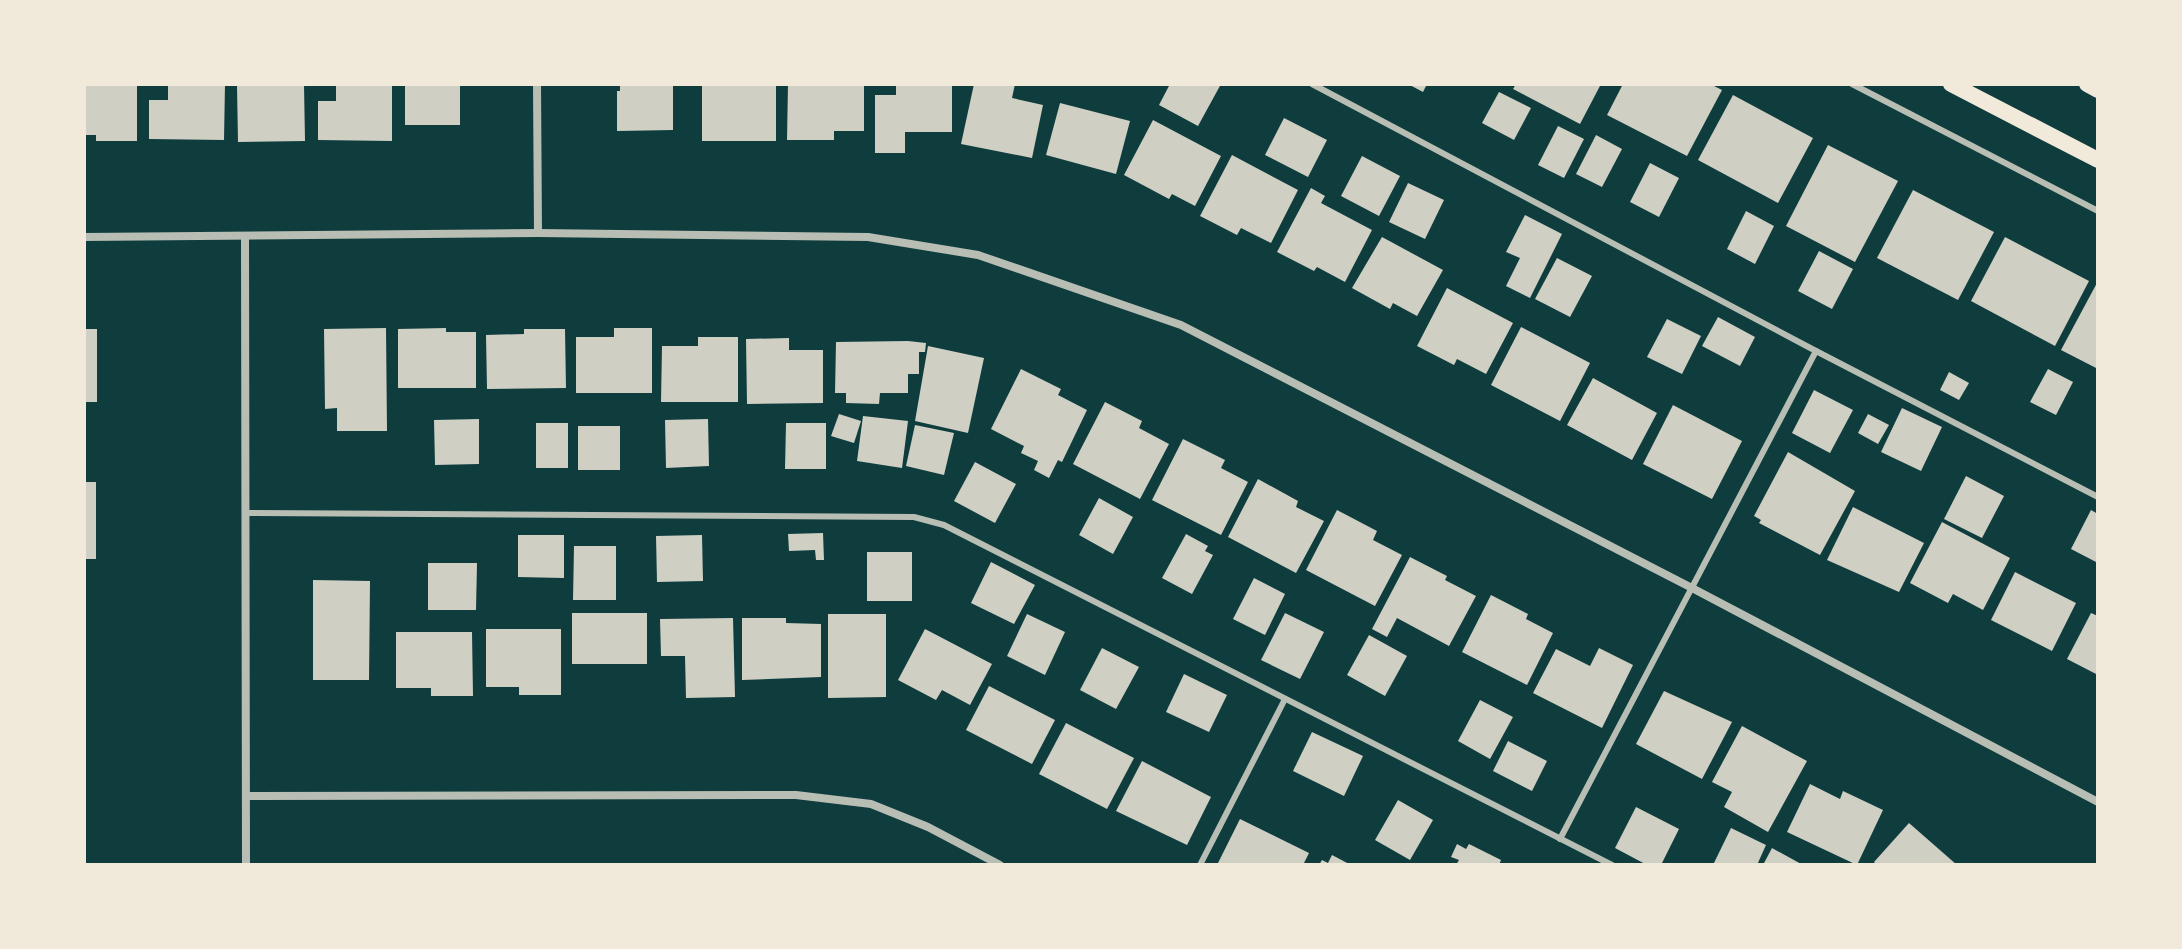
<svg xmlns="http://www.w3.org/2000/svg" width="2182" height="949" viewBox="0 0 2182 949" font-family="Quicksand,sans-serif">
<rect width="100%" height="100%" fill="#0f3d3e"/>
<g fill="#cfcfc3">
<path d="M84,84H137V141H96V135H84Z"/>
<path d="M168,84H225L224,140L149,139V100H168Z"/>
<path d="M336,84H392V141L318,140V101H336Z"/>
<rect x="405" y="84" width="55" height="41"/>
<path d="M620,84H673V130L617,131V91H620Z"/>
<path d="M788,84H864V131H834V140H787Z"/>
<path d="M896,84H952V132H905V153H875V95H896Z"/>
<path d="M974,84H1015L1012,98L1043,105L1032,158L961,144Z"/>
<path d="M1170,84H1221L1198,126L1159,105Z"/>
<path d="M1408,84H1427L1423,92Z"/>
<path d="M1516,84H1601L1580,124L1513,89Z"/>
<path d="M1623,84H1710L1722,90L1687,156L1607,115Z"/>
<path d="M304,85L305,141L238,142L237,86Z"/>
<path d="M702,85L776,86V141H702Z"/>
<path d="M1499,92L1531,108L1514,140L1482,123Z"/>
<path d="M1733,95L1813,138L1778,203L1698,160Z"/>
<path d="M1060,103L1130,121L1116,174L1046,155Z"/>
<path d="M1284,118L1327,140L1308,177L1265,155Z"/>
<path d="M1153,120L1221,156L1195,206L1172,194L1169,199L1124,175Z"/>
<path d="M1558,126L1584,139L1564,178L1538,165Z"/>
<path d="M1596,135L1622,149L1602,187L1576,174Z"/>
<path d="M1828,145L1898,181L1855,262L1786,226Z"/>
<path d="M1232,155L1298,190L1271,243L1241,228L1237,235L1200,216Z"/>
<path d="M1362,156L1400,176L1379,216L1341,196Z"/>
<path d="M1650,163L1679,178L1659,217L1630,202Z"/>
<path d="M1408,183L1444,200L1425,239L1389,222Z"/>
<path d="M1311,188L1325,196L1321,203L1372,230L1345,282L1317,267L1314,271L1277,252Z"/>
<path d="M1913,190L1994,232L1958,300L1877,258Z"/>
<path d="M1746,211L1774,226L1755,264L1727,249Z"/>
<path d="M1525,215L1562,234L1530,298L1506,286L1520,258L1506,252Z"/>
<path d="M1382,237L1443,270L1417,316L1393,303L1390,309L1352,288Z"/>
<path d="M2005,237L2089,281L2055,346L1971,301Z"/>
<path d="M1819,251L1853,269L1832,309L1798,291Z"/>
<path d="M1557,258L1592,276L1570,317L1535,299Z"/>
<path d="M2098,281V369L2061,350Z"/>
<path d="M1447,288L1513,323L1486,374L1457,359L1454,365L1417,346Z"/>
<path d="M1718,317L1755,337L1740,366L1702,346Z"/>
<path d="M1667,319L1701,336L1682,374L1647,357Z"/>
<path d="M1521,327L1590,363L1560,421L1491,385Z"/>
<path d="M386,328L387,431H337V408L325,409L324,329Z"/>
<path d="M446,328V332H476V388H398V329Z"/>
<path d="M614,328H652V393H576V337H614Z"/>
<rect x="84" y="329" width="13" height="73"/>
<path d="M524,329H565L566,388L487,389L486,335L524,334Z"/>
<path d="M698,337H738V402H661L662,346H698Z"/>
<path d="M789,338V350H823V403L747,404L746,339Z"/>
<path d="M908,341L926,343L925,352H919V374H908V393H880L879,404L846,403V393H835L836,342Z"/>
<path d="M928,346L984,358L968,433L915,421Z"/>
<path d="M1021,369L1061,389L1058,395L1087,410L1062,462L1058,460L1049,478L1034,470L1038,461L1021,453L1024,446L991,429Z"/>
<path d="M2048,369L2073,382L2056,415L2030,402Z"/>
<path d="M1949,372L1969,383L1959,400L1940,390Z"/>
<path d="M1593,378L1657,413L1632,460L1567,425Z"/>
<path d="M1814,390L1853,410L1830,453L1792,433Z"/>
<path d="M1105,402L1142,421L1139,428L1169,444L1140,499L1073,464Z"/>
<path d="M1673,405L1742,441L1712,499L1643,464Z"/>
<path d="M1902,408L1942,427L1921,471L1881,452Z"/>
<path d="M839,414L861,421L854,443L831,436Z"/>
<path d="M1868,414L1889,425L1878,444L1858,433Z"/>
<path d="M863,416L908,421L902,468L857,461Z"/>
<path d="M479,419V464L435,465L434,420Z"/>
<path d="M708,419L709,466L666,468L665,420Z"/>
<rect x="536" y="423" width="32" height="45"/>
<path d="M786,423H826V469H785Z"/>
<path d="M915,425L954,433L944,475L906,466Z"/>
<rect x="578" y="426" width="42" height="44"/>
<path d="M1183,439L1225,460L1221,468L1248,482L1221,535L1152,500Z"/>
<path d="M1788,452L1855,491L1820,555L1759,523L1761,520L1754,516Z"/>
<path d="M975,462L1016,484L995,523L954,501Z"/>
<path d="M1966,476L2004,496L1982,538L1944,519Z"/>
<path d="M1258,479L1298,501L1296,507L1324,521L1296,573L1228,537Z"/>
<rect x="84" y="482" width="12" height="77"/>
<path d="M1099,498L1133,517L1113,554L1079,535Z"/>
<path d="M1853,507L1924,543L1899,592L1827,560Z"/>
<path d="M1337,510L1377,531L1373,540L1402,555L1375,606L1306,570Z"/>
<path d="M2091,510L2098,514V563L2071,549Z"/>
<path d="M1942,522L2010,558L1983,610L1953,594L1948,603L1910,583Z"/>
<path d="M823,533L824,560H816L815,550L789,551L788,534Z"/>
<path d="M1186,534L1208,546L1205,551L1213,555L1192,594L1162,578Z"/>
<path d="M518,535H564V578L518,577Z"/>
<path d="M702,535L703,581L657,582L656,536Z"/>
<path d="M574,546H616V600H573Z"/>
<rect x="867" y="552" width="45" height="49"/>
<path d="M1410,557L1447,576L1445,580L1476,596L1449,646L1397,618L1387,637L1372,629Z"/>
<path d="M991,562L1035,585L1014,624L971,603Z"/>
<path d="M428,563H477L476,610H428Z"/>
<path d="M2015,572L2076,603L2052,651L1991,620Z"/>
<path d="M1254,578L1285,594L1265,635L1233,619Z"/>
<path d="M313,580L370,581L369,680H313Z"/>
<path d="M1491,595L1528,614L1526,619L1553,633L1527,685L1462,652Z"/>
<rect x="572" y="613" width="75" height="51"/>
<path d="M1285,613L1324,632L1300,679L1261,660Z"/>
<path d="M2091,613L2098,616V675L2067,659Z"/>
<path d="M828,614H886V697L828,698Z"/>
<path d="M1027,614L1065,632L1045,675L1007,656Z"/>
<path d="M733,618L735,697L686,698L685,656H661L660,619Z"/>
<path d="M742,618H786V623L821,624V677L742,680Z"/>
<path d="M486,629H561V695H519V687H486Z"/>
<path d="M925,629L992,664L970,705L942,690L936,700L898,680Z"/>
<path d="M396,632H472L473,696H431V688H396Z"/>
<path d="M1369,635L1407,656L1385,696L1347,675Z"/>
<path d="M1102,648L1139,667L1116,709L1080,690Z"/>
<path d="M1599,648L1633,665L1602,728L1533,693L1556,649L1590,666Z"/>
<path d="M1184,674L1227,695L1209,732L1166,712Z"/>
<path d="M989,686L1055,720L1032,764L966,730Z"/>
<path d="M1664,691L1732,722L1702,779L1636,744Z"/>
<path d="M1480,700L1513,717L1490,759L1458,741Z"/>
<path d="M1066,723L1134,758L1107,809L1039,774Z"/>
<path d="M1742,726L1807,761L1768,832L1724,807L1732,792L1712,782Z"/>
<path d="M1312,732L1363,756L1344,796L1293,771Z"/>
<path d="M1508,741L1547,761L1532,791L1493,771Z"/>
<path d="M1142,761L1211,797L1187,845L1116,811Z"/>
<path d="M1810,784L1840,799L1843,791L1883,810L1857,865L1787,832Z"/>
<path d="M1398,800L1433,820L1410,860L1375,840Z"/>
<path d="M1636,807L1679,829L1661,865H1647L1615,848Z"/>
<path d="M1240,819L1309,853L1303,865H1217Z"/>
<path d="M1909,823L1957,865H1877L1874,862Z"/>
<path d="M1731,828L1766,845L1757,865H1713Z"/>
<path d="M1457,844L1466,849L1469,844L1501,860L1499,865H1456L1459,860L1451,857Z"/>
<path d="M1772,848L1803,865H1763Z"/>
<path d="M1332,855L1351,865H1319L1322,860L1328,863Z"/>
</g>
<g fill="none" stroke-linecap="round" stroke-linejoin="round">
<g stroke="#b8beb3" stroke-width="6">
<path d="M1312,84L1816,351L2098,497"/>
<path d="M1852,84L2098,211"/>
<path d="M245,513L914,517L944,525L1612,865"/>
<path d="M1560,839L1816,351"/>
<path d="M1200,865L1285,699"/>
</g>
<g stroke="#b8beb3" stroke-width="8">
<path d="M537,84L538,233"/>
<path d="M84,237L538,233L868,237L978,255L1181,325L1692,588L2098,802"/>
<path d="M245,237L246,865"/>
<path d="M246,796L796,795L871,804L928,827L1000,865"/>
</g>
<g stroke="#f1e9da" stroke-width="16">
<path d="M1951,84L2098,160"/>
<path d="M2087,84L2098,90"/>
</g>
</g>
<rect width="2182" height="949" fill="none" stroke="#f1e9da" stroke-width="172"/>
</svg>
